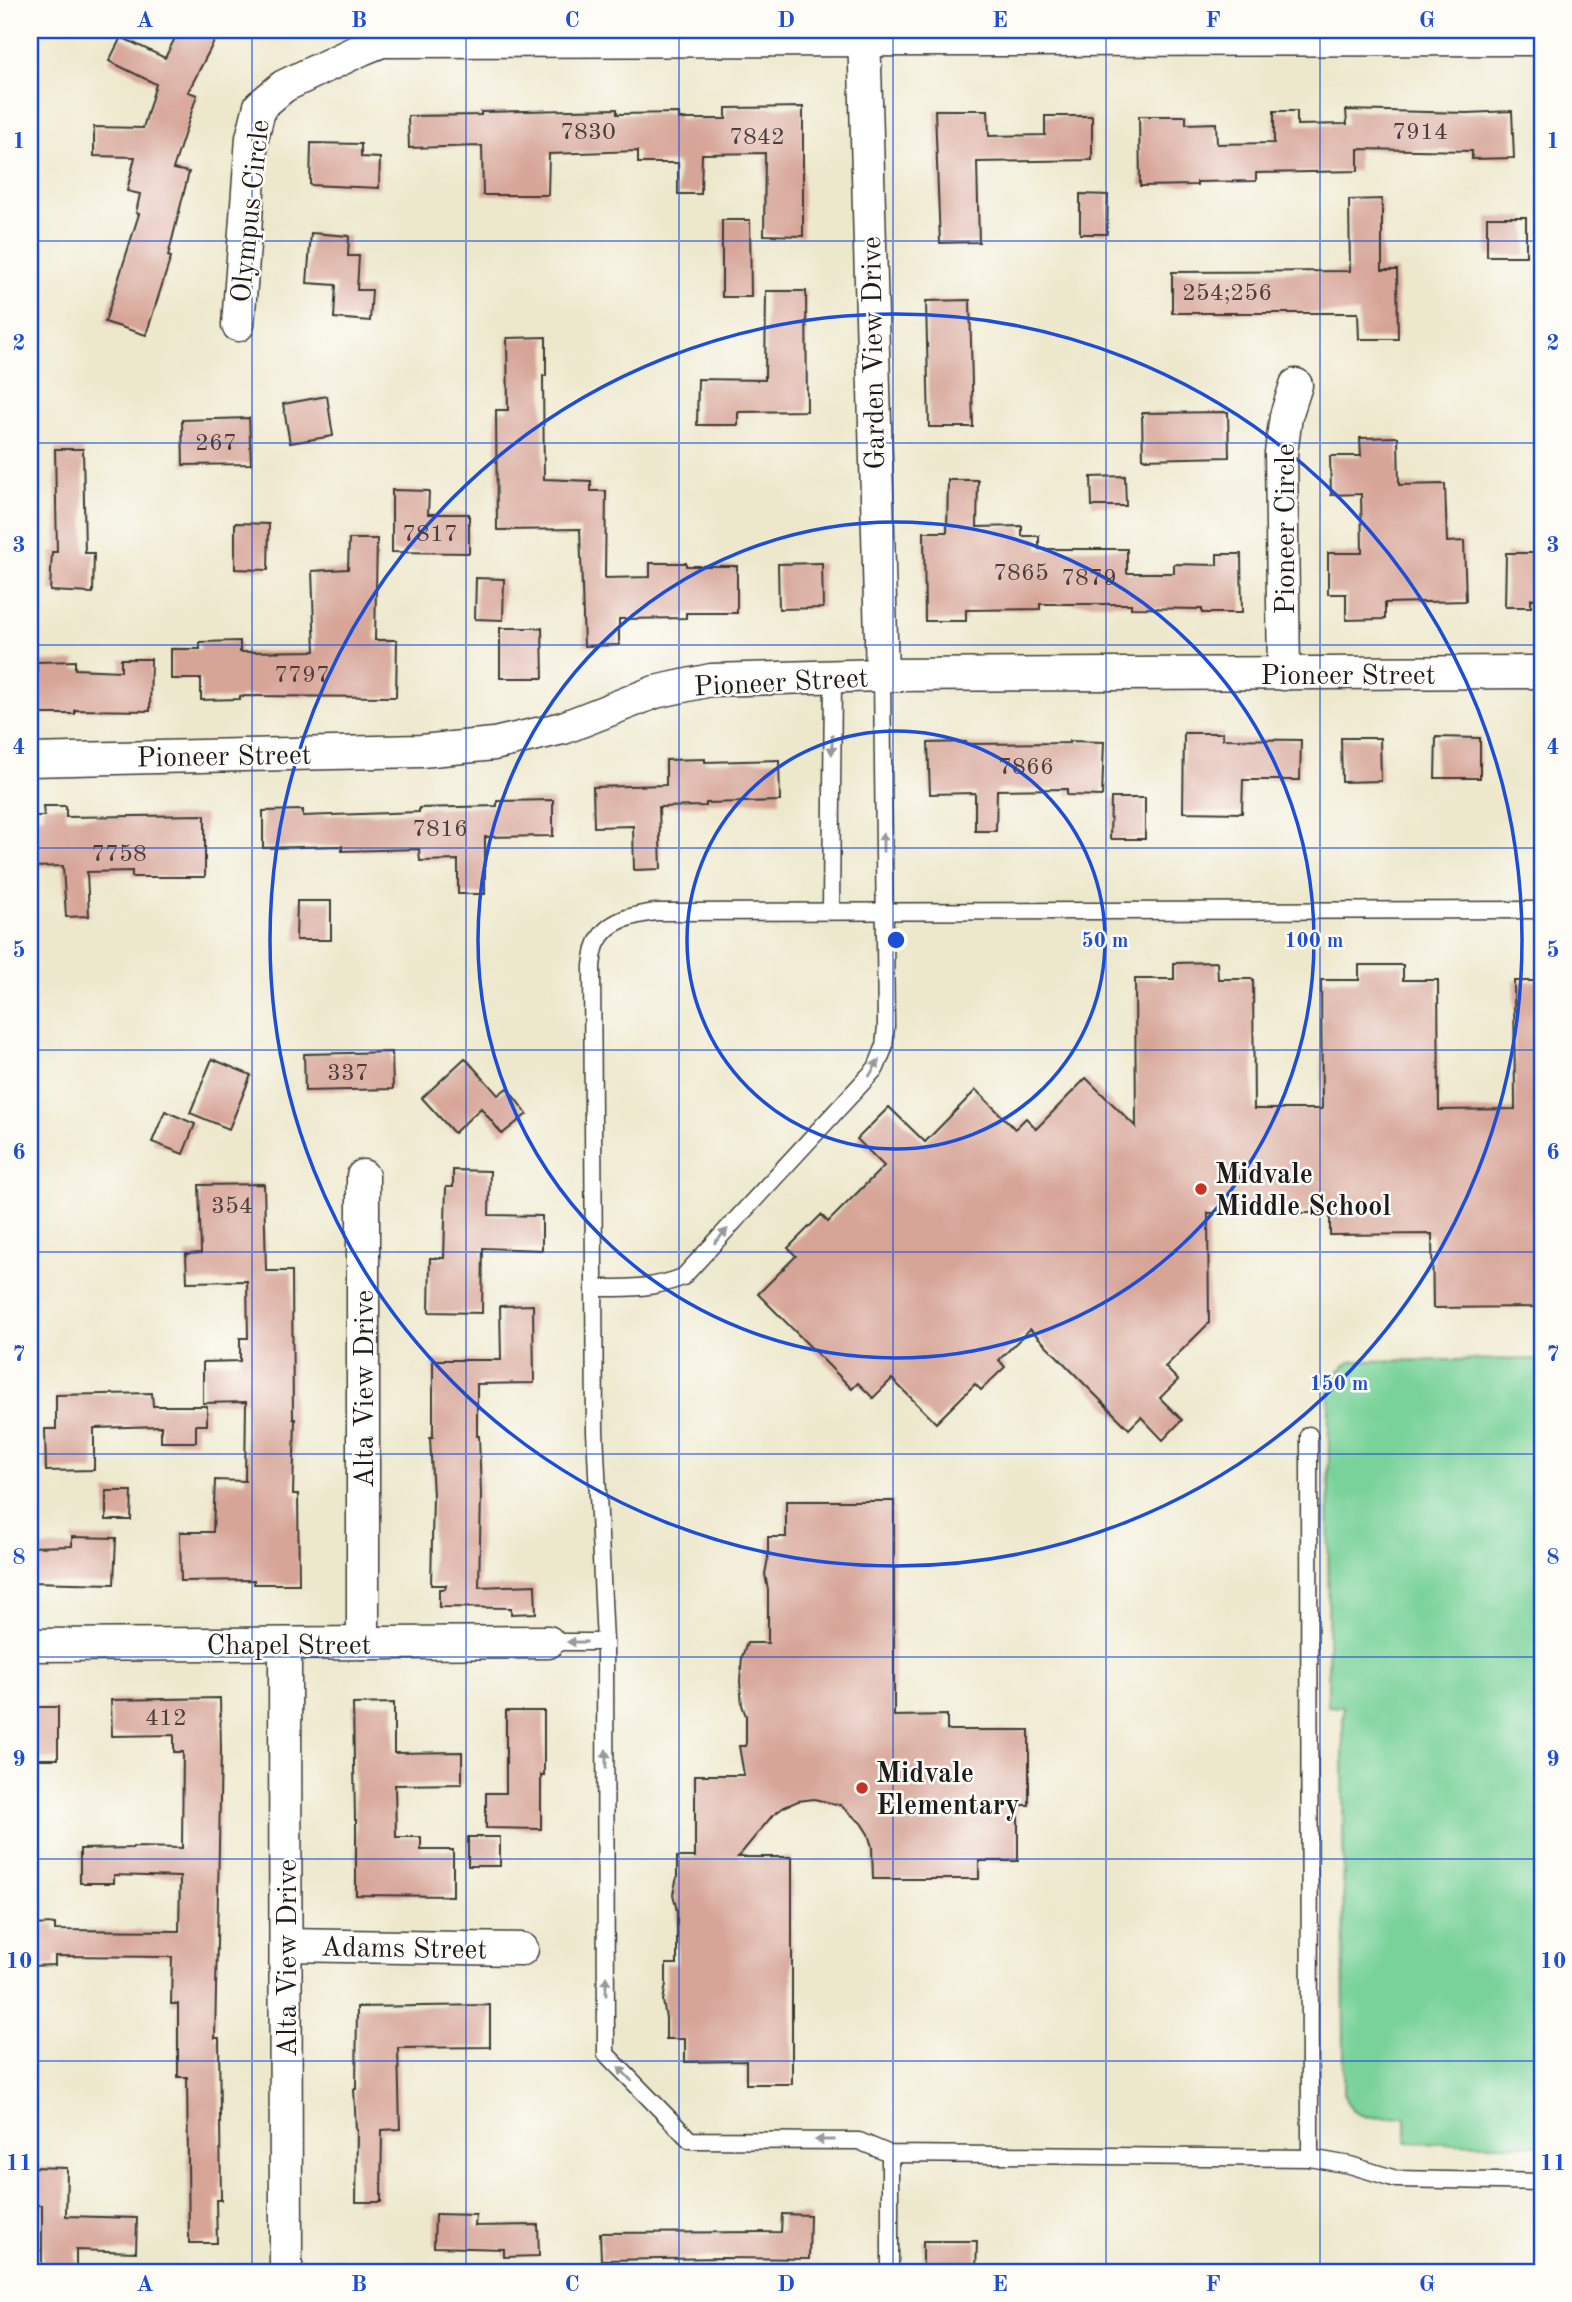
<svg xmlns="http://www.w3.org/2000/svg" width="1572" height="2302" viewBox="0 0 1572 2302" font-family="'Old Standard TT',serif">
<rect width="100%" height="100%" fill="#fdfcf7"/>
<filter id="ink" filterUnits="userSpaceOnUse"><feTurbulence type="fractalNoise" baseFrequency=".0143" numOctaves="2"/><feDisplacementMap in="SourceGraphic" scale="14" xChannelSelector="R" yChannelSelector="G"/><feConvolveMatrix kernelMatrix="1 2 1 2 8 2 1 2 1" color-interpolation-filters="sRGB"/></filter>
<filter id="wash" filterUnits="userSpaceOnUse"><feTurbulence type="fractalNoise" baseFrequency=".00686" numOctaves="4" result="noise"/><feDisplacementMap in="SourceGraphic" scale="28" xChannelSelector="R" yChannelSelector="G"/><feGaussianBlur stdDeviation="1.57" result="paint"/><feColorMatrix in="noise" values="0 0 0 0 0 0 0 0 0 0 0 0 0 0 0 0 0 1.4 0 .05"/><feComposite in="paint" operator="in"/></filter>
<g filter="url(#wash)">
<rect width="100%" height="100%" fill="#ede8cc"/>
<path fill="#78d299" stroke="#4a775a" stroke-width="2" d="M1542,1359V2145L1406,2142V2117C1382,2117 1350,2124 1344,2094L1343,1707L1328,1706L1329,1387C1335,1375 1341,1365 1354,1361Z"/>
<g id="blocks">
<g fill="#d7a598">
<path d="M179,30H220L188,92L197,95L173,169L189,172L168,256L171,257L146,335L105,322L139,214L136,213L140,194L127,191L135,157L94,156V127L143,128L156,84L109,61L121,37L165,58Z"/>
<path d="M803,107V236L764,235L765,153L702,154L701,194H678V163H638V151L549,154L548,195H483L482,146L409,148L408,116L481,115V112L617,109V114L679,113V119H726V108Z"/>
<path d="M935,110H988L989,136L1045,135V116H1092V160L977,162L979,242L940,243Z"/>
<path d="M1346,110L1467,113L1512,111L1514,158L1472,159V151L1358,149V171L1256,173V181L1197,182V185L1140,186L1139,116H1186V124L1216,123L1217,144L1274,143V111H1297V125L1347,124Z"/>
<path d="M311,143L361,144V157L380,158L379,188L310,185Z"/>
<path d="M1080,194L1108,195L1107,234H1080Z"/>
<path d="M1382,199V270H1397L1398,339H1359L1358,313H1172V272L1350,271L1349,200Z"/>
<rect x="1487" y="217" width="39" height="39"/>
<path d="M722,220H750L751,297H722Z"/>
<path d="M311,233L349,236L348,256H359L357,290H372L370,321L334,318L336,285L307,283Z"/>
<path d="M766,291H806L807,411L738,412V425H697L698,379L765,380Z"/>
<path d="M970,300L973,427H929L926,301Z"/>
<path d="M546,337V376H543L544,479L591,481V491H606L605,578L650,577V563H686V566H737V613H686V618L619,619V645L584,646L580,529L497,530L496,410H508L507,338Z"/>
<path d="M327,396L333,436L290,443L283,404Z"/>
<path d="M1228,412L1229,457L1143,459L1142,413Z"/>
<path d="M249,418L251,464L183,465L182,420Z"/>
<path d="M1398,437L1399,485L1445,484L1447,542L1464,541L1466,601L1385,603V619L1346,620V594H1328V553H1362L1361,494L1331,495L1330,456H1361L1360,438Z"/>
<path d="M55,449H83L85,553H94L93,593L50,591L52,552H57Z"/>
<path d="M1125,476L1126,506H1092L1091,477Z"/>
<path d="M948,480H978L977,527L1022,526V536H1039V549H1127V573H1174V564L1217,565V554H1241L1242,613H1202V609L1131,608V604H1040V609L966,610V621H925L924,532H947Z"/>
<path d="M392,490L429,491L428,514H469V553L392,552Z"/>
<path d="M235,523L269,524L268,570L235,569Z"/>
<path d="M349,539H377L375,640H397L396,697L240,696V699L201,700V679H171V649H200V642L240,641V652L315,651L312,571L348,569Z"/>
<path d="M1506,553H1542V599H1531V607H1505Z"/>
<path d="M822,563L823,608L779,609L778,564Z"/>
<path d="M476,578L504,579L503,620L475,619Z"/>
<path d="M500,628H542L543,678H500Z"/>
<path d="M121,659H151L150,711L75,710V714H37V662L75,661V669L121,671Z"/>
<path d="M1184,733H1223V739L1301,740L1300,780H1243L1242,813L1183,812Z"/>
<path d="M1436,737L1480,738V778H1435Z"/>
<path d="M1341,738H1380L1381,781L1342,782Z"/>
<path d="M1069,741L1104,742L1102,796L1067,795V789L997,790L996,831H975V793L930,794L928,743L966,742V744L1069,743Z"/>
<path d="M705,759V762L779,760L780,801L706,803V806L659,807L661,869L634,870L633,826L594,827L593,787L666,785V760Z"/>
<path d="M1111,798H1145V839H1110Z"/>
<path d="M553,800V836L485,837V894H458V860L420,861L419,849L342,851V846L263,848V811L303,810V816L419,812V808L497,806V801Z"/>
<path d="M43,806H66V817L205,815V877H132V871L87,872L89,916L66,917L63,866L33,867L32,816H44Z"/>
<path d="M297,901H331V940H296Z"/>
<path d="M1217,962L1218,979H1253L1254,1109H1322L1321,980H1359V965H1403V980H1438L1439,1110L1515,1109L1514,981H1542V1307L1433,1308L1432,1234L1330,1235V1213H1208L1209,1323L1165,1367L1178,1380L1160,1398L1182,1420L1163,1440L1141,1417L1129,1429L1030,1329L999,1360L1005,1367L981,1390L975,1384L936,1423L892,1379L873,1398L858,1383L852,1389L758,1294L796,1256L788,1248L821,1215L828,1222L884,1166L857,1139L889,1107L925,1142L976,1090L1015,1129L1026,1118L1036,1129L1086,1078L1136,1127L1135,979H1174V963Z"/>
<path d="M392,1052L393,1089L305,1091L304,1054Z"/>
<path d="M465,1058L498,1095L507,1088L527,1114L502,1134L481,1108L454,1133L422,1098Z"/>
<path d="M212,1059L251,1075L229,1129L190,1113Z"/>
<path d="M165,1111L195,1124L183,1154L152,1142Z"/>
<path d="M453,1170L490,1171L489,1215L542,1216V1250L483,1248L482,1313L429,1312L430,1258H444L446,1187H453Z"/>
<path d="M264,1184L266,1271H292L293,1419H295L293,1494H298L299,1584H254V1580L181,1581L180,1532H213L215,1480L245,1481L246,1402L203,1403V1362L240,1361V1338H248L247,1281L187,1282L186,1254L201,1253L199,1185Z"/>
<path d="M533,1305L534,1383L477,1384V1436H479L481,1495L479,1587L535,1585L536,1613L511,1614V1608L439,1607V1589H445L446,1585H431L433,1496L430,1437H433V1360H501L500,1306Z"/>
<path d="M152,1393L153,1406H207V1425H196V1442H161V1426L94,1428V1470L46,1471L45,1429H56V1395Z"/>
<path d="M106,1491H132L131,1520H106Z"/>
<path d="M786,1501H894V1716L947,1715V1730H1029V1805H1018V1861H979V1879H873L872,1847L868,1834L861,1823L840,1805L814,1799L798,1801L784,1807L772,1816L738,1857H792V2084H746V2061L685,2062V2039H666V2018L663,2001L666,1984V1964H677V1911L673,1894L677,1877V1857H695V1775H744L739,1746H745L746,1743V1716L742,1705L740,1681L742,1657L747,1643H768V1590L765,1574L768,1558V1537H786Z"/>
<path d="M72,1537L116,1538L114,1584L30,1582V1547L72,1546Z"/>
<path d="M220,1698L221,1751L215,2038H219L221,2200H216L217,2243H189L187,2077H178V2004H171L172,1957L55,1956V1965L30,1966V1925L55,1924V1930L179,1931L180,1877L114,1875V1883H80V1849L133,1848V1847L182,1848L183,1752H174V1735L112,1736L111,1700Z"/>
<path d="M394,1703V1753L462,1752V1784L395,1785L396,1837H421V1850H453V1896L356,1895V1820H355L353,1704Z"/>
<rect x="30" y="1707" width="28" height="52"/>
<path d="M506,1711H544V1775H541V1829L486,1828V1793H506Z"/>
<rect x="468" y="1837" width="32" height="29"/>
<path d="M490,2005V2047L398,2048L400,2129L382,2130L381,2202H356L357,2130H356L354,2089H356L357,2007Z"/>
<path d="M30,2167L67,2168L66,2216L137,2218L136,2252L76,2250V2272H42V2205H30Z"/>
<path d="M435,2214L476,2215L475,2226L538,2225L539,2256L504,2257V2249L434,2247Z"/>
<path d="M782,2214L810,2215L809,2259L722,2258L601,2260L600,2233L781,2232Z"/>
<path d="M923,2241H977L976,2272H923Z"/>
</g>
</g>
</g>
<g filter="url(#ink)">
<use href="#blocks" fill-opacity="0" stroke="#3b3b36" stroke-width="2"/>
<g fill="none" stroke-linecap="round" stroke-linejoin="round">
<defs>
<g id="service">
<path d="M831,910L833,677"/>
<path d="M1542,910L656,912C633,915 607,920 597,943C594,949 593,959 592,966L595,1431L605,1642L606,2054L690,2140L859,2141L890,2154L1310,2158L1350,2165L1396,2179L1542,2182"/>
<path d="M594,1288C627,1288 653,1289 683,1277L876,1068L884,1048L886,1026L882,675"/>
<path d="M1309,1435L1310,2158"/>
<path d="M548,1642H605"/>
<path d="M890,2272V2154"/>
</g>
<g id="minor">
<path d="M864,30L882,675"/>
<path d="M238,325L252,138L260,106L284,86L362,49L382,41L1542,39"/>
<path d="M1284,674L1281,453L1286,416L1296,385"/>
<path d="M30,760L421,751L494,744L563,728L655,692L711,680L882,675L1542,672"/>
<path d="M363,1176V1643"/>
<path d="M285,1644L286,2272"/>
<path d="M30,1645L548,1642"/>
<path d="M286,1945L522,1949"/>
</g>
</defs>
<use href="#service" stroke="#3b3b36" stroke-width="19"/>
<use href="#minor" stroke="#3b3b36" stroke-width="35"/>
<use href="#service" stroke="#fff" stroke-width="16"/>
<use href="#minor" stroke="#fff" stroke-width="32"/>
</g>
<defs><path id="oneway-solid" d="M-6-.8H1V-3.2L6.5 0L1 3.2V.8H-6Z" transform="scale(1.75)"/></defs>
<g fill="#999">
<use href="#oneway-solid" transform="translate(832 745) rotate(91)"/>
<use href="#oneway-solid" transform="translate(883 842) rotate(-90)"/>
<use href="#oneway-solid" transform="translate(874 1068) rotate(-60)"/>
<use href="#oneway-solid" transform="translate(721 1236) rotate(-47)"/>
<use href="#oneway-solid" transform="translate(577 1642) rotate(-180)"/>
<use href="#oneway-solid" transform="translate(606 1759) rotate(-90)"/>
<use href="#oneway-solid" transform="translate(606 1986) rotate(-90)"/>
<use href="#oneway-solid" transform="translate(625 2074) rotate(-134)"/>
<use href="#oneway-solid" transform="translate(825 2140) rotate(-180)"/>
</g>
</g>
<path fill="none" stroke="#1d4ed8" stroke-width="2" stroke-opacity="0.55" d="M252,30V2272M466,30V2272M679,30V2272M893,30V2272M1106,30V2272M1320,30V2272M30,241H1542M30,443H1542M30,645H1542M30,848H1542M30,1050H1542M30,1252H1542M30,1454H1542M30,1657H1542M30,1859H1542M30,2061H1542"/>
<g fill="none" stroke="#1d4ed8" stroke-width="3.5">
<circle cx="896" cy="940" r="209"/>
<circle cx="896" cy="940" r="418"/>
<circle cx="896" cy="940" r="626"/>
</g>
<g fill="#c8321e" stroke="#fdfcf7" stroke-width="2.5">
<circle cx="1201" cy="1189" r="7"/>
<circle cx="862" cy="1788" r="7"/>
</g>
<g text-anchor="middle" stroke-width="5" stroke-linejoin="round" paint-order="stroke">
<g font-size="24" fill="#4b3e3b">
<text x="588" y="139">7830</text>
<text x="1420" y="139">7914</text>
<text x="757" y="144">7842</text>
<text x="1227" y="300">254;256</text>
<text x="216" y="450">267</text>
<text x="430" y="541">7817</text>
<text x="1021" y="580">7865</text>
<text x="1089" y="585">7879</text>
<text x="302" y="682">7797</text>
<text x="1026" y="774">7866</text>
<text x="440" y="836">7816</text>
<text x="119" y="861">7758</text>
<text x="348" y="1080">337</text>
<text x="232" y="1213">354</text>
<text x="166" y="1725">412</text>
</g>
<g font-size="28" fill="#1c1c1c" stroke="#fdfcf7">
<text transform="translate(249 211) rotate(-84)" y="10">Olympus Circle</text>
<text transform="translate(872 353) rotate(-91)" y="10">Garden View Drive</text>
<text transform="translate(1284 529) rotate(-90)" y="10">Pioneer Circle</text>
<text x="1348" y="684">Pioneer Street</text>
<text transform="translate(781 681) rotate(-3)" y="10">Pioneer Street</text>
<text transform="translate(224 755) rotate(-1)" y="10">Pioneer Street</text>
<text transform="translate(363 1389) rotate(-90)" y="10">Alta View Drive</text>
<text x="289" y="1654">Chapel Street</text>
<text transform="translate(404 1947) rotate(1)" y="10">Adams Street</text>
<text transform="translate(286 1958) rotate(-90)" y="10">Alta View Drive</text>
</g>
<g font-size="28" font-weight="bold" fill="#1c1c1c" stroke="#fdfcf7" text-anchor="start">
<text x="1215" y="1183">Midvale<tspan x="1215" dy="32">Middle School</tspan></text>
<text x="876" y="1782">Midvale<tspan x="876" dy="32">Elementary</tspan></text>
</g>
</g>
<circle cx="896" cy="940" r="10" fill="#1d4ed8" stroke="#fdfcf7" stroke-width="3.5"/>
<g font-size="21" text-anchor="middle" font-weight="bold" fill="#1d4ed8" stroke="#fdfcf7" stroke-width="5" stroke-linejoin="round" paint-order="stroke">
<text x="1105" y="947">50 m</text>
<text x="1314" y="947">100 m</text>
<text x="1339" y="1390">150 m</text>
</g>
<rect width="1572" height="2302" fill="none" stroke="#fdfcf7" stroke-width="77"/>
<rect x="38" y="38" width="1496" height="2226" fill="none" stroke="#1d4ed8" stroke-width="2.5"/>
<g font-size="23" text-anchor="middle" font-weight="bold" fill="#1d4ed8">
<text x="145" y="27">A</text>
<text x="359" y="27">B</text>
<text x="572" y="27">C</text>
<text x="786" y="27">D</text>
<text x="1000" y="27">E</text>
<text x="1213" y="27">F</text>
<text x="1427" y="27">G</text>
<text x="19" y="148">1</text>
<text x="1553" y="148">1</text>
<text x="19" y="350">2</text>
<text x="1553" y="350">2</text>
<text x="19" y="552">3</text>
<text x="1553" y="552">3</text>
<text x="19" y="754">4</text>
<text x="1553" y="754">4</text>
<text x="19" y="957">5</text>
<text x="1553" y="957">5</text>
<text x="19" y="1159">6</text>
<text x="1553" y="1159">6</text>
<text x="19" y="1361">7</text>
<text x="1553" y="1361">7</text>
<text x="19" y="1564">8</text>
<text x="1553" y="1564">8</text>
<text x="19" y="1766">9</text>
<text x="1553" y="1766">9</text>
<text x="19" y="1968">10</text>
<text x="1553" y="1968">10</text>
<text x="19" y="2170">11</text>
<text x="1553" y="2170">11</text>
<text x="145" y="2291">A</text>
<text x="359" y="2291">B</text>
<text x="572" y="2291">C</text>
<text x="786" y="2291">D</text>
<text x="1000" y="2291">E</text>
<text x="1213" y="2291">F</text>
<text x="1427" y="2291">G</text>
</g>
</svg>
